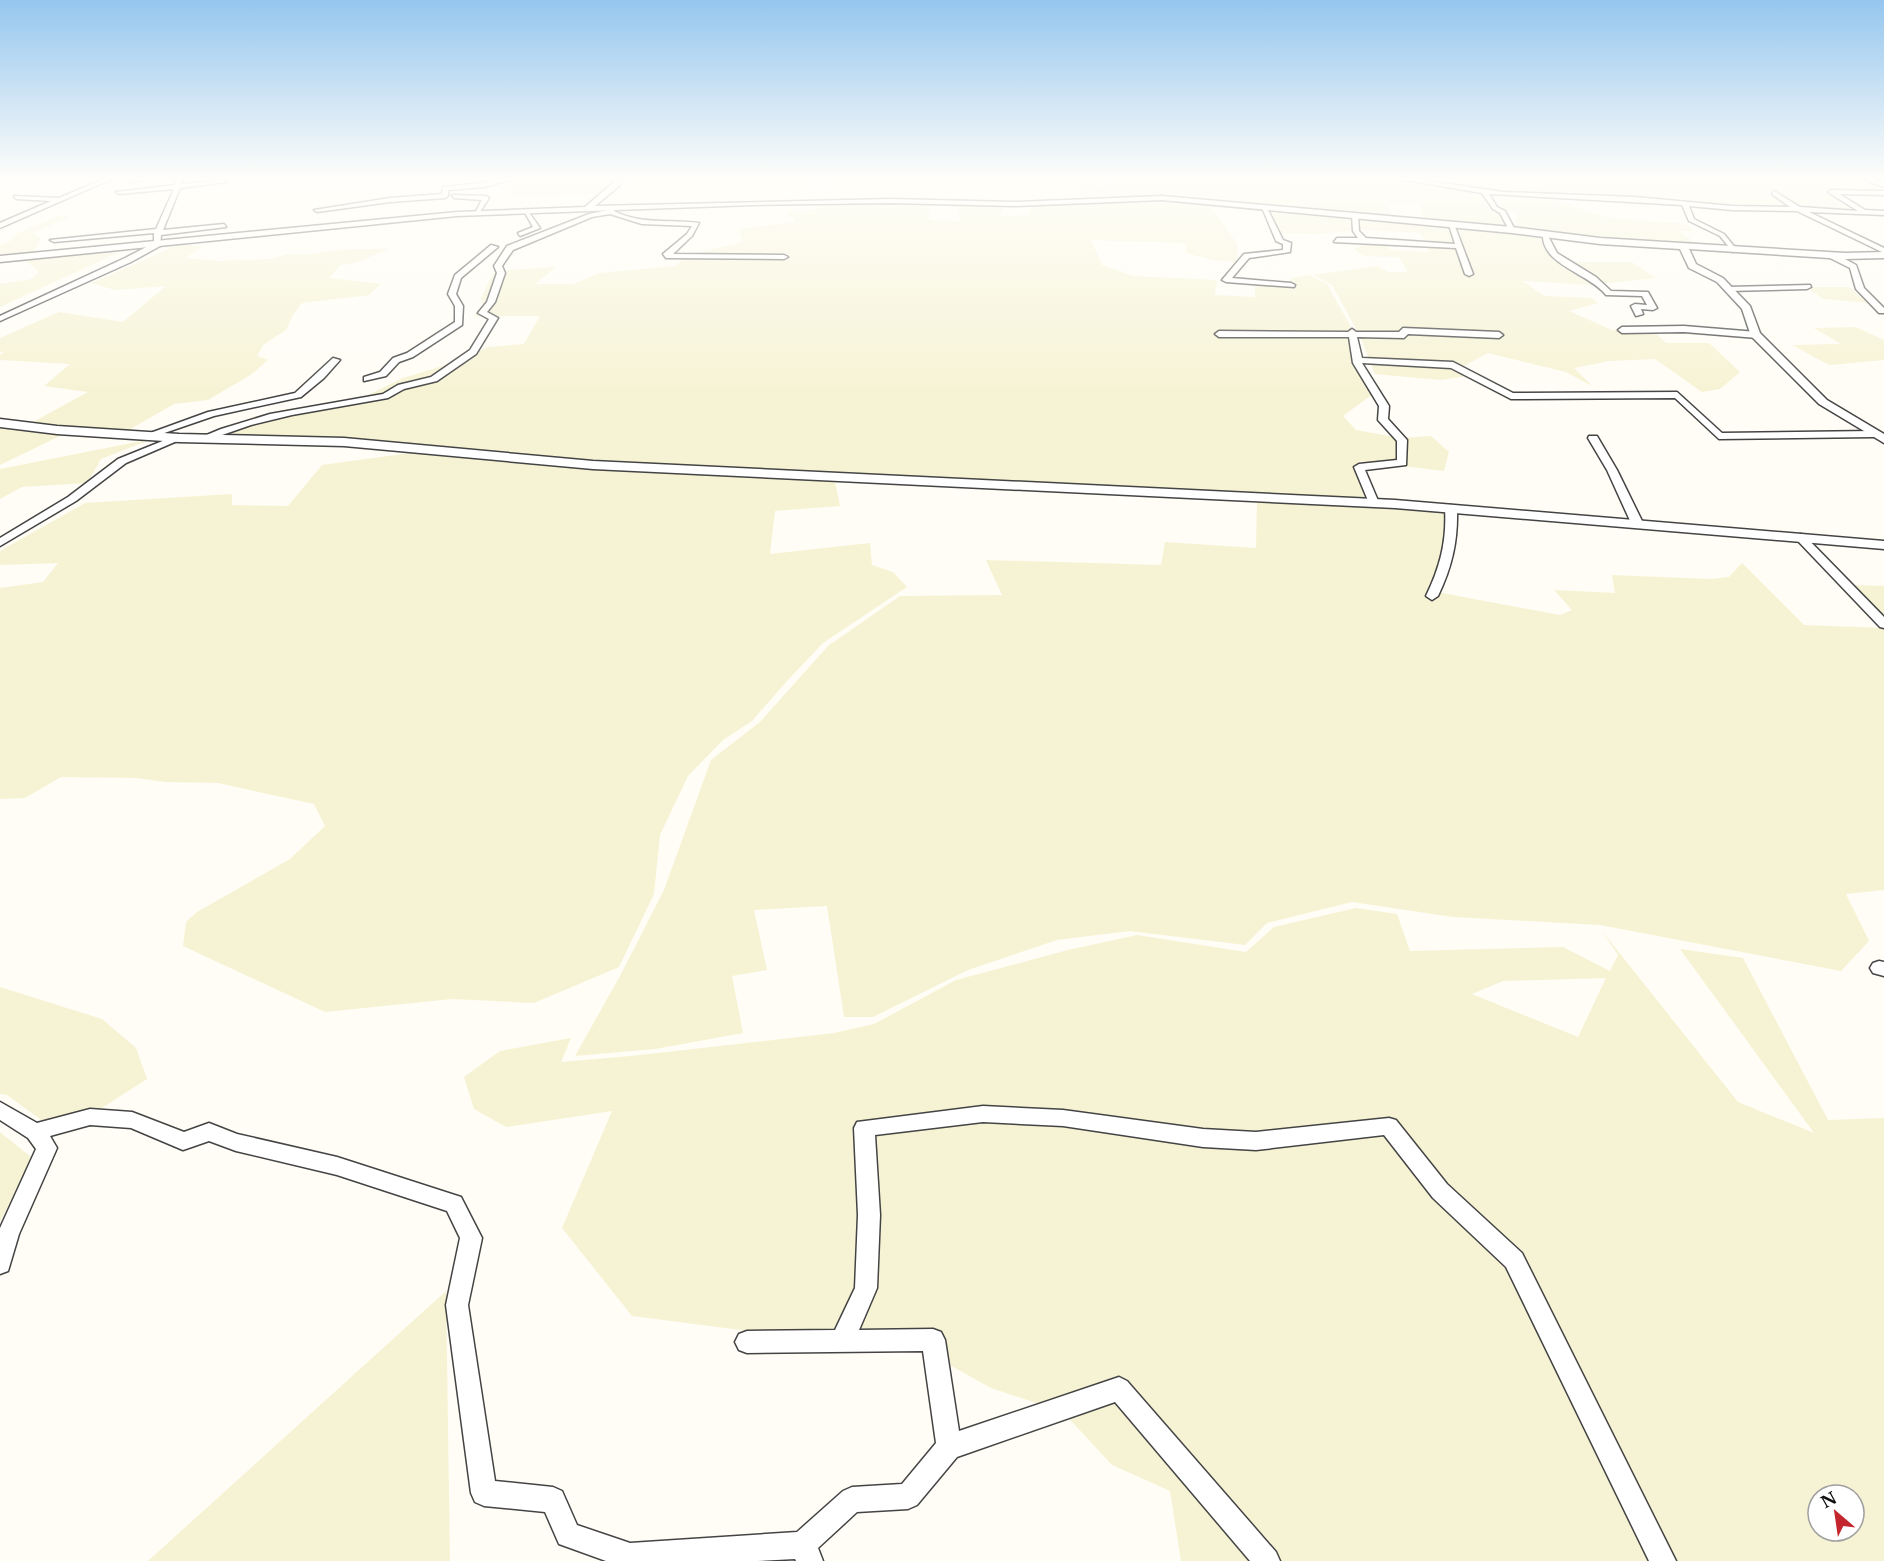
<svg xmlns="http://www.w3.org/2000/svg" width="1884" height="1561" viewBox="0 0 1884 1561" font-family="'Libre Baskerville',serif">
<rect width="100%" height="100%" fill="#fffdf5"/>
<g fill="#f6f3d4" fill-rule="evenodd">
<path d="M515,178H620L598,194L509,197V182Z"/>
<path d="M634,178H1122L1089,187L1039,189L835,188L827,181L759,190L690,187L627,189Z"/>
<path d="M1132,178H1862L1884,185V191L1835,193L1861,213L1731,208L1538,195H1487L1492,209L1502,213L1510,230L1522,231L1515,219L1517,213L1502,208L1499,199H1552L1605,217L1685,224L1695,231H1678L1699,245L1544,233L1545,244L1554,262H1632L1656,278L1590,285L1522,281L1545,296L1592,298L1598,303L1569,311L1612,330L1650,328L1666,343H1709L1740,372L1720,389L1702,392L1655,359L1609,361L1574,368L1592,386L1566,372L1488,353L1460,368L1468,376L1441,380L1375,374L1360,336L1332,285L1313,275L1378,266L1388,272H1408L1399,257L1364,256L1354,249L1363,245L1359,239L1385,243L1390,250L1429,252L1421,233L1365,230L1318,234L1276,233L1260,207L1392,218L1220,200L1137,197L1083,200L1075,188H1090ZM1386,205H1419L1425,220L1395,218Z"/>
<path d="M1134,201L1209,203L1237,244V262L1214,260L1186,253V243L1091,240L1102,265L1133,276L1217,280L1215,295L1255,297V283L1288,284L1291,278L1309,275L1327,284L1356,336L1362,377L1373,394L1343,416L1356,430L1400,438L1431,436L1449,452L1444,471L1359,461L1369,499L581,460L347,439L209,435L251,418L288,409L362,398L403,378L452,363L488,347L524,344L540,316H474L483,304L481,298L494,271L556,267L535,284H574L599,273L676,266L685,256L743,242L739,229L794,222L795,218L787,216L791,210L819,209L815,202L931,203L929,220L960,221L958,204L1003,205L1000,216L1028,215L1031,204Z"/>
<path d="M58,216L71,217L32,233L41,238L33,254L0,258V245L9,242L18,233Z"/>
<path d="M180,244L202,247L185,258L221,261L271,259L287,254H311L349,249H389L355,263L340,265L329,278L381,284L369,295L302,303L293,315L286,330L263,345L257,356L268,360L252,374L208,400L174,404L127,431L63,427L33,422L88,392L44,386L70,364L0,360V355L4,352H0V338L59,312L123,322L166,286L115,290L91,283Z"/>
<path d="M122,251L0,307V284L32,279L39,272L24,259Z"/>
<path d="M1783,287H1849L1868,303L1824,299L1805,287Z"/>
<path d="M1856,327L1884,340V360L1829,365L1792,345L1841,344L1814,328Z"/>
<path d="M0,428L42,433L62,435L0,465Z"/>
<path d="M152,439L101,459L87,483L22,487L0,499V469Z"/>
<path d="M410,453L590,469L834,477L840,506L775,511L770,554L870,543L872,565L893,572L907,587L823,643L787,681L752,721L723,740L688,776L660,835L654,894L619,967L534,1003L452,999L325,1012L183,946L186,922L197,912L290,859L325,826L314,804L218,783L165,782L137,778L61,777L25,798L0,799V588L43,582L58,563L0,565V551L85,503L232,494V505L288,506L322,465Z"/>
<path d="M1257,501L1395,507L1454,513L1437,592L1560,615L1572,610L1554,590L1615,593L1612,575L1711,579L1729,577L1742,563L1804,625L1884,628V890L1846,894L1869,941L1841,971L1600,925L1453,917L1352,902L1267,923L1245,945L1130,931L1057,940L968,970L873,1017H844L827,906L754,910L767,970L732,976L743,1033L655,1049L575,1056L620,976L664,890L711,760L760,722L828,646L900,596L1002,595L986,560L1161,565L1165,542L1256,548Z"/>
<path d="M1853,585L1884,586V625Z"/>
<path d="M1356,908L1397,914L1410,951L1563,947L1610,971L1618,955L1602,931L1738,1102L1814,1133L1680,949L1743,958L1828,1120L1884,1118V1561H1181L1170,1491L1112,1465L1063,1412L991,1388L939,1359L941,1345H856L632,1316L562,1228L612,1111L506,1127L474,1109L464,1077L500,1051L571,1038L561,1062L631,1056L834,1033L874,1024L956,980L1068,950L1137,935L1246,952L1274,927ZM1606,978L1578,1037L1472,994L1503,981ZM1818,1495H1854V1531H1818Z"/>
<path d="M0,987L102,1019L136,1048L147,1079L97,1111L51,1127L7,1095L0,1094Z"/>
<path d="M0,1132L32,1158L0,1222Z"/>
<path d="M446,1291L450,1561H148Z"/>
</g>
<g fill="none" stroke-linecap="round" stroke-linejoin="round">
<defs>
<g id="minor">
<path d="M106,178H114L0,228V223L51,201L16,199L14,196L59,198Z"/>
<path d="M132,178H150L130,182L127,180Z"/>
<path d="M177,178H183L181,184L223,180L226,182L180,188L163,230L224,224L226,227L161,235L160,246L131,262L0,321V316L125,258L154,243V233L54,242L50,240L156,229L174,189L119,194L116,192L175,185Z"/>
<path d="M505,178H516L484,187L448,190V196L445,198L390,202L317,212L314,210L390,198L442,194L443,187L484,183Z"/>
<path d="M1394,178H1409L1503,192L1635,197L1732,206L1790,207L1772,194L1774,191L1800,207L1858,211L1828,192L1831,190L1884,191V195L1839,194L1865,210L1884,211V215L1809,212L1884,248V253L1797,211L1732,210L1689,206L1694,219L1724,234L1737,250L1733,252L1720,236L1689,221L1682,205L1489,194L1497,207L1505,211L1515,230L1512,232L1509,230L1500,213L1493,209L1482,193Z"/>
<path d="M1860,178H1869L1884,183V187Z"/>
<path d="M452,195L486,196L489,198L478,215L475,213L482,200L454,198Z"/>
<path d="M1261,205L1266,206L1283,240L1291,243L1290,252L1249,258L1232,278L1291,283L1295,285L1294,287L1226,282L1222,280L1244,254L1283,250V244L1276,241Z"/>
<path d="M609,207H613L614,211C642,225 670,219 699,223L692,236L673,254L784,255L788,257L784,259L666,258L663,254L687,234L692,226L642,224L610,214L592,217L513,250L502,266L505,273L495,302L487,312L498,318L476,354L437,381L404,389L388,398L292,415L251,425L202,442L197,439L221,429L270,414L383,394L398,385L431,377L470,350L489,319L478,313L487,302L497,273L494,266L507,246L589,214L608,210Z"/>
<path d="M524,211H528L540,228L520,236L518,233L533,227Z"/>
<path d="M1355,213L1358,215L1359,231L1366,238L1455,244L1449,225L1454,224L1473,274L1469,276L1465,274L1456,248L1334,242L1337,238H1358L1353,231L1352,215Z"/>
<path d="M1543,234H1547L1557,253L1596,277L1611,291L1648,292L1657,308L1653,310L1641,309L1643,314L1636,316L1631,306L1635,304L1647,305L1642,296L1606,295C1589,273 1541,265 1543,234Z"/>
<path d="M491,245L498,247L461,278L456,294L463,306L462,325L413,357L399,362L386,376L364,381V377L380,372L393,358L407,353L455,322V306L448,294L455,275Z"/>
<path d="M1828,253H1834L1856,265L1864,288L1884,308V313H1879L1856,289L1850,268L1828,257Z"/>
<path d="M1810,285L1811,287L1807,289L1728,291L1724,289L1728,287Z"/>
<path d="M1684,326L1757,332L1761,335L1757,338L1684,332L1622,333L1618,330L1622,327Z"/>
<path d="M1403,328L1499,332L1503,335L1499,338L1408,334L1404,338L1357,337L1362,358L1453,362L1513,393L1677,392L1722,433L1873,431L1878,434L1873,437L1719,439L1675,398L1511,399L1451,368L1362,363L1389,406L1388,419L1407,440L1406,465L1365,470L1379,503L1374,506L1369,503L1354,467L1359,464L1397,460V441L1378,420L1379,406L1353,363L1349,337H1219L1215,334L1219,331L1348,332L1352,329L1356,332H1399Z"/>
<path d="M333,358L340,360L324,378L301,397L214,416L147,439L142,436L208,412L295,393Z"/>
<path d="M175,436L184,438L126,463L76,501L0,546V538L68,497L118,459Z"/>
<path d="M1589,436H1597L1617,470L1644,525L1642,527H1634L1632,525L1607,470L1588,438Z"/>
<path d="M1451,505L1457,508C1458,541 1452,567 1438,596L1432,600L1426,596C1440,567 1447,541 1445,508Z"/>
<path d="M1800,534L1804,535L1884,617V628L1880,627L1796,539L1794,537Z"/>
<path d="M1879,961L1884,962V976L1873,973L1870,968L1873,963Z"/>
<path d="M0,1102L37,1123L90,1109L132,1112L184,1132L209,1123L237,1134L337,1157L461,1197L482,1238L468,1305L495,1481L553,1487L562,1491L577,1525L630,1543L797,1532L843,1491L852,1487L902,1484L936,1443L923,1351L747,1353L739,1350L735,1342L739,1334L747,1331L835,1330L855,1288L858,1215L854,1128L857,1122L983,1106L1063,1110L1203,1129L1256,1132L1389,1118L1396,1120L1447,1184L1522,1253L1676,1561H1649L1506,1267L1433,1198L1384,1135L1256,1150L1203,1147L1063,1126L983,1122L875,1135L880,1215L877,1288L859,1330L933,1329L941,1332L945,1340L959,1431L1119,1377L1127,1381L1276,1552L1280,1561H1250L1115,1402L957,1457L917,1505L908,1509L857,1512L818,1548L823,1561H796L795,1559L757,1561H606L559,1544L545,1512L484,1506L475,1502L471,1493L446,1305L460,1238L447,1211L337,1175L236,1151L209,1141L183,1150L131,1128L90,1125L50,1136L57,1148L19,1234L8,1271L0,1274V1228L36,1149L28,1138L0,1120Z"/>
</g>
<g id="tertiary">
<path d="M614,178H622L619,186L595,206L891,199L1014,202L1162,196L1512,227L1600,238L1845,253L1884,252V258L1845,259L1689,249L1696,264L1723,278L1750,306L1760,333L1827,400L1884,434V443L1819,404L1751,336L1742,309L1717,282L1689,268L1680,249L1600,244L1512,233L1162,200L1014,206L891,203L753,205L457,216L0,262V256L457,212L585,207L613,183Z"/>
<path d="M0,419L57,426L179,434L344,438L593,461L1395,500L1884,541V549L1395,508L593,469L344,446L179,442L57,434L0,427Z"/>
</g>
</defs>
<use href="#minor" stroke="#444" stroke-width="3"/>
<use href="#tertiary" stroke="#444" stroke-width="3"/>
<use href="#minor" fill="#fff" fill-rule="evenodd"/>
<use href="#tertiary" fill="#fff" fill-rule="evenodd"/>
</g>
<linearGradient id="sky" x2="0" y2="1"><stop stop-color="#95c6ee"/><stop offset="0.45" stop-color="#fffefa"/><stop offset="1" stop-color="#fffefa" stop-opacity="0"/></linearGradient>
<rect width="1884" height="396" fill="url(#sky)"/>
<g transform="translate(1836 1513) rotate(331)"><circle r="28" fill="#ffffff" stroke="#a0a0a0" stroke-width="1.5"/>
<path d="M0-4.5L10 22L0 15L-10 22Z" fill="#c4262e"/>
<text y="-9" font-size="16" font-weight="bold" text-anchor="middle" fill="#111111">N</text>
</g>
</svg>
